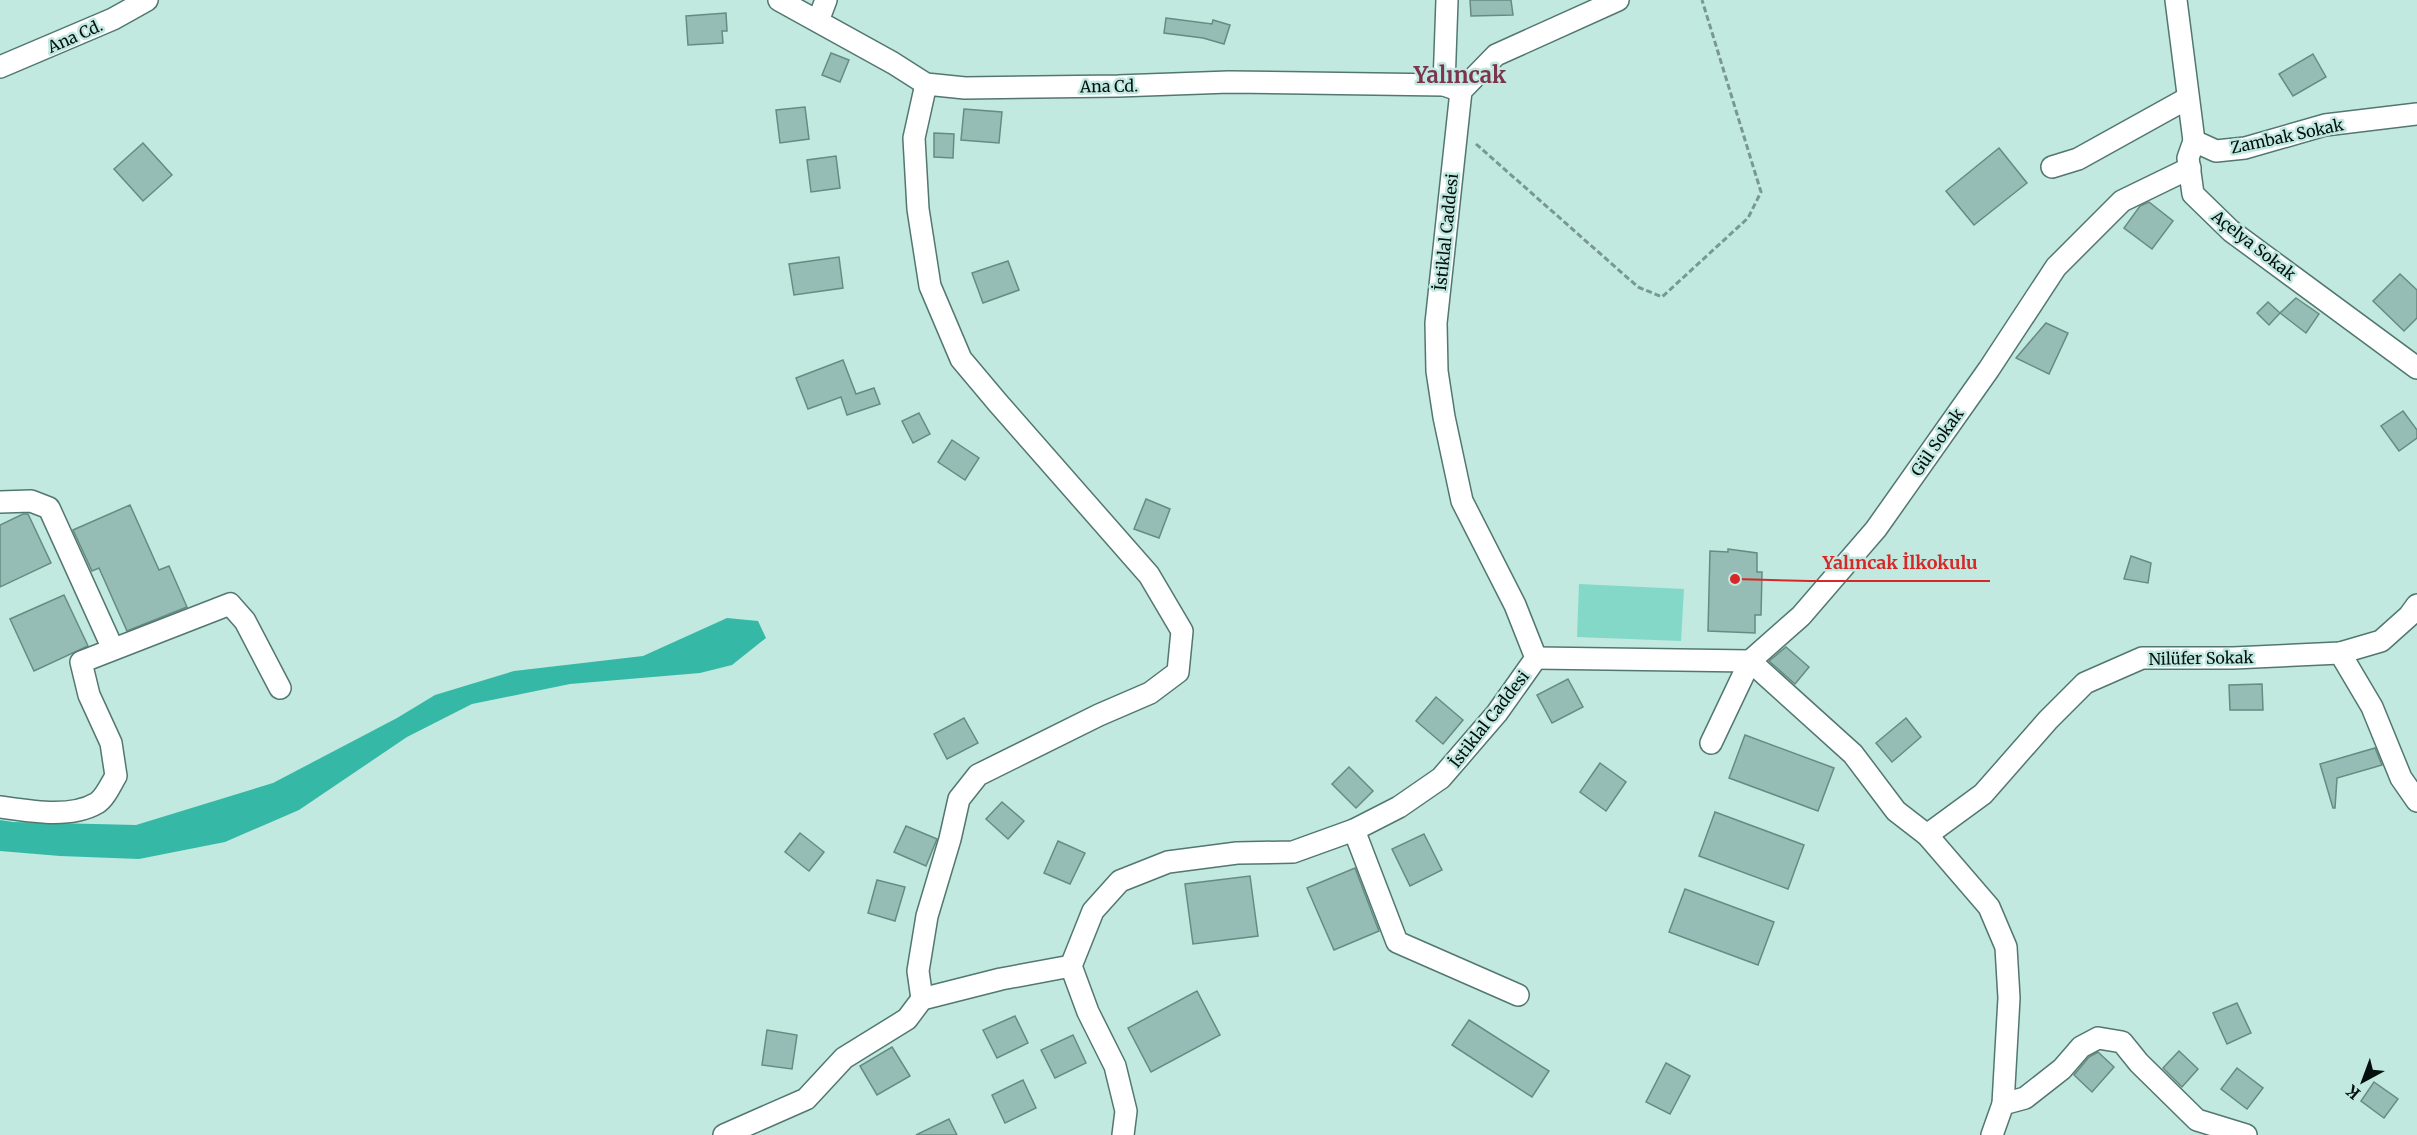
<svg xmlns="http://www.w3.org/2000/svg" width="2417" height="1135" viewBox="0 0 2417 1135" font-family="Merriweather,serif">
<rect width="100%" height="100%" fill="#c1e9e0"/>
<path fill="#84d8c8" d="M1579,584L1684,589L1681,641L1577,637Z"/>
<path fill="#35b9a6" d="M727,618L758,621L766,638L732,665L700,673L570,684L472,704L407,737L299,810L225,842L139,859L60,856L0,851V820L13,822L136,825L273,783L397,718L435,695L514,671L643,656Z"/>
<g fill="#96bdb5" stroke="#668b83" stroke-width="1.5">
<path d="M1470,0H1511L1513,15L1471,16Z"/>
<path d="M726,13L727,31H722L723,43L688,45L686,16Z"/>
<path d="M1166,18L1212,24L1213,20L1230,25L1224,44L1203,38L1164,33Z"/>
<path d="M831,53L849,60L840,82L822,75Z"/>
<path d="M2313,54L2326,77L2293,96L2279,74Z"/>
<path d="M805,107L809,139L780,143L776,110Z"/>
<path d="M964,109L1002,112L999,143L961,140Z"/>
<path d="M934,133L954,134L953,158L934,157Z"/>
<path d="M143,143L172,175L143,201L114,169Z"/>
<path d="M1999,148L2027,183L1974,225L1946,191Z"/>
<path d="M836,156L840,188L811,192L807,160Z"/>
<path d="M2149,202L2173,221L2152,249L2124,228L2140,206Z"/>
<path d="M839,257L843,288L794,295L789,264Z"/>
<path d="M1008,261L1019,290L983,303L972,273Z"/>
<path d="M2400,274L2417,290V318L2404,331L2373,301Z"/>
<path d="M2296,298L2319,314L2306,333L2280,313Z"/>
<path d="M2268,302L2280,313L2269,325L2257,313Z"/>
<path d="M2046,323L2068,333L2049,374L2016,358Z"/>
<path d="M843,360L856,394L874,388L880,404L847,415L841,397L808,409L796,378Z"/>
<path d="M2403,411L2417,430V438L2399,451L2381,426Z"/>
<path d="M919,413L930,434L913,443L902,421Z"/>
<path d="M952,440L979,458L965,480L938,462Z"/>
<path d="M1146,499L1170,509L1159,538L1134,529Z"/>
<path d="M130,505L159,570L169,566L187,607L127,631L99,568L92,571L73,530Z"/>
<path d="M23,514H28L51,563L0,587V525Z"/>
<path d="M1728,549L1757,553V572H1762L1761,615H1755V633L1708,631L1710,551L1728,552Z"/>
<path d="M2131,556L2151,563L2148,583L2124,579Z"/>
<path d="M64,595L88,646L34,671L10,619Z"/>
<path d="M1786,647L1809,667L1795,684L1769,661Z"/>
<path d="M1568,679L1583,707L1552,723L1537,695Z"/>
<path d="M2262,684L2263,710H2230L2229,685Z"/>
<path d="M1436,697L1463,720L1443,744L1416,721Z"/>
<path d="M964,718L978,743L947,759L934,734Z"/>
<path d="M1906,718L1921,737L1892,762L1876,743Z"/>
<path d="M1745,735L1834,768L1818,811L1729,778Z"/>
<path d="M2375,748L2382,765L2337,778L2335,808H2333L2320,764Z"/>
<path d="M1600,763L1626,782L1606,811L1580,792Z"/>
<path d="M1349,767L1373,791L1356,808L1332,784Z"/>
<path d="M1002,802L1024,821L1008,839L986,819Z"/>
<path d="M1715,812L1804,845L1788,889L1699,856Z"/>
<path d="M906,826L937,839L926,866L894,852Z"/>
<path d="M800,833L824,852L809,871L785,852Z"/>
<path d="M1424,834L1442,870L1410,886L1392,849Z"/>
<path d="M1058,841L1085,853L1070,884L1044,873Z"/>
<path d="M1355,868L1379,931L1334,950L1307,888Z"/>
<path d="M1250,876L1258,936L1193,944L1185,884Z"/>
<path d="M877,880L905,887L895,921L868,913Z"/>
<path d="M1685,889L1774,922L1758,965L1669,932Z"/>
<path d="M1197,991L1220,1035L1151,1072L1128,1028Z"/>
<path d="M2237,1003L2251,1033L2227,1044L2213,1013Z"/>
<path d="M1015,1016L1028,1043L997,1058L983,1030Z"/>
<path d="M1469,1020L1549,1071L1532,1097L1452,1045Z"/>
<path d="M767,1030L797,1035L792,1069L762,1065Z"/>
<path d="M1073,1035L1086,1063L1055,1078L1041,1050Z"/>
<path d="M892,1047L910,1076L877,1095L860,1066Z"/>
<path d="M2179,1051L2198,1069L2182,1087L2163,1068Z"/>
<path d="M2098,1052L2114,1067L2092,1092L2074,1075L2089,1057Z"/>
<path d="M1666,1063L1690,1076L1670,1114L1646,1102Z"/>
<path d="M2237,1068L2263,1088L2247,1109L2221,1089Z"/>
<path d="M1023,1080L1036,1108L1005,1123L992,1095Z"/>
<path d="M2374,1082L2398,1099L2384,1118L2361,1101Z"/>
<path d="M949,1119L957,1135H916Z"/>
</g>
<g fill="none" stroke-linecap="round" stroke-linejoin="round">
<defs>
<g id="street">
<path d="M779,0L893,63L926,84L965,88L1118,86L1229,82L1444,85L1461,91"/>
<path d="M2176,0L2194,141L2188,158L2193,194L2231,231L2417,368"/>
<path d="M818,21L826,0"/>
<path d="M0,67L113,19L147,0"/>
<path d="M1444,85L1447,0"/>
<path d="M2194,141L2216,151L2245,148L2325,125L2417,114"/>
<path d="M2052,167L2078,159L2188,98"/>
<path d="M0,502L31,501L49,508L113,649"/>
<path d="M2340,653L2372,707L2401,778L2417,801"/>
<path d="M1536,658L1750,661L1853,754L1896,811L1927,835L1989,907L2006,947L2009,998L2003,1104L1992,1135"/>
<path d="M1711,743L1750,661L1801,616L1876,529L1989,369L2056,267L2122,201L2190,168"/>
<path d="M0,807C29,811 70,819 97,803C105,798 111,784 116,776L111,743L89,695L81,662L230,604L245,621L280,688"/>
<path d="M1354,830L1397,942L1518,995"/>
<path d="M1927,835L1983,794L2048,720L2085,683L2142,658H2233L2340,653L2381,641L2409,616L2417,605"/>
<path d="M922,999L918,971L927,916L950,839L959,799L978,775L1099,715L1150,693L1178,672L1182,631L1149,575L998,403L961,359L930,286L918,209L914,138L926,84"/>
<path d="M2003,1104L2025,1098L2062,1069L2081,1047L2098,1038L2122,1042L2139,1063L2197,1120L2246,1135"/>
<path d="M724,1135L806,1099L844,1058L907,1019L922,999L1001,979L1071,966"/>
<path d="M1123,1135L1126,1111L1115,1066L1088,1012L1071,966L1093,911L1120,881L1168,862L1237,853L1293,852L1354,830L1399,807L1441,778L1497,713L1536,658L1515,605L1462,501L1444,417L1437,371L1436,323L1461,91L1496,55L1618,0"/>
</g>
</defs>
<use href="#street" stroke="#527770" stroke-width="24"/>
<path stroke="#7a9892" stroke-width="3" stroke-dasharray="6 3" stroke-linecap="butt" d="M1476,144L1638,287L1662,297L1748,218L1761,192L1702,0"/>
<use href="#street" stroke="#fff" stroke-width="21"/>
</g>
<g text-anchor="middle" stroke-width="5" stroke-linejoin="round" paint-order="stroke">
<g font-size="16" fill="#03100e" stroke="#c1e9e0">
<text transform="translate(75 36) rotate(-24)" y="6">Ana Cd.</text>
<text transform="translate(1109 86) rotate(-1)" y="6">Ana Cd.</text>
<text transform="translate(2287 136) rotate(-12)" y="6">Zambak Sokak</text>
<text transform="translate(1446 232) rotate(-84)" y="6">İstiklal Caddesi</text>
<text transform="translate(2254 245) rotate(38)" y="6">Açelya Sokak</text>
<text transform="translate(1937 442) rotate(-55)" y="6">Gül Sokak</text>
<text transform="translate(2201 658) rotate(-1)" y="6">Nilüfer Sokak</text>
<text transform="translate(1489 719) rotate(-52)" y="6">İstiklal Caddesi</text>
</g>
<g font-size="22" font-weight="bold" fill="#7a344c" stroke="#c1e9e0">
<text x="1460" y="83">Yalıncak</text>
</g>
</g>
<path fill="none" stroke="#d62828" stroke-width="2" d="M1735 579L1810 581H1990"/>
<circle fill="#d62828" stroke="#c1e9e0" stroke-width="2" cx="1735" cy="579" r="6"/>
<g font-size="18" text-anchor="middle" font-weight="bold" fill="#d62828" stroke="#c1e9e0" stroke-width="5" stroke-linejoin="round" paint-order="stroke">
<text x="1900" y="569">Yalıncak İlkokulu</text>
</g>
<g transform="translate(2363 1081) rotate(221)" stroke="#c1e9e0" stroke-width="4.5" paint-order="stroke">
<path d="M0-4.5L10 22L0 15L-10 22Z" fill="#03100e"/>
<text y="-9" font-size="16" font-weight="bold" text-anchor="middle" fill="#03100e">K</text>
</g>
</svg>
